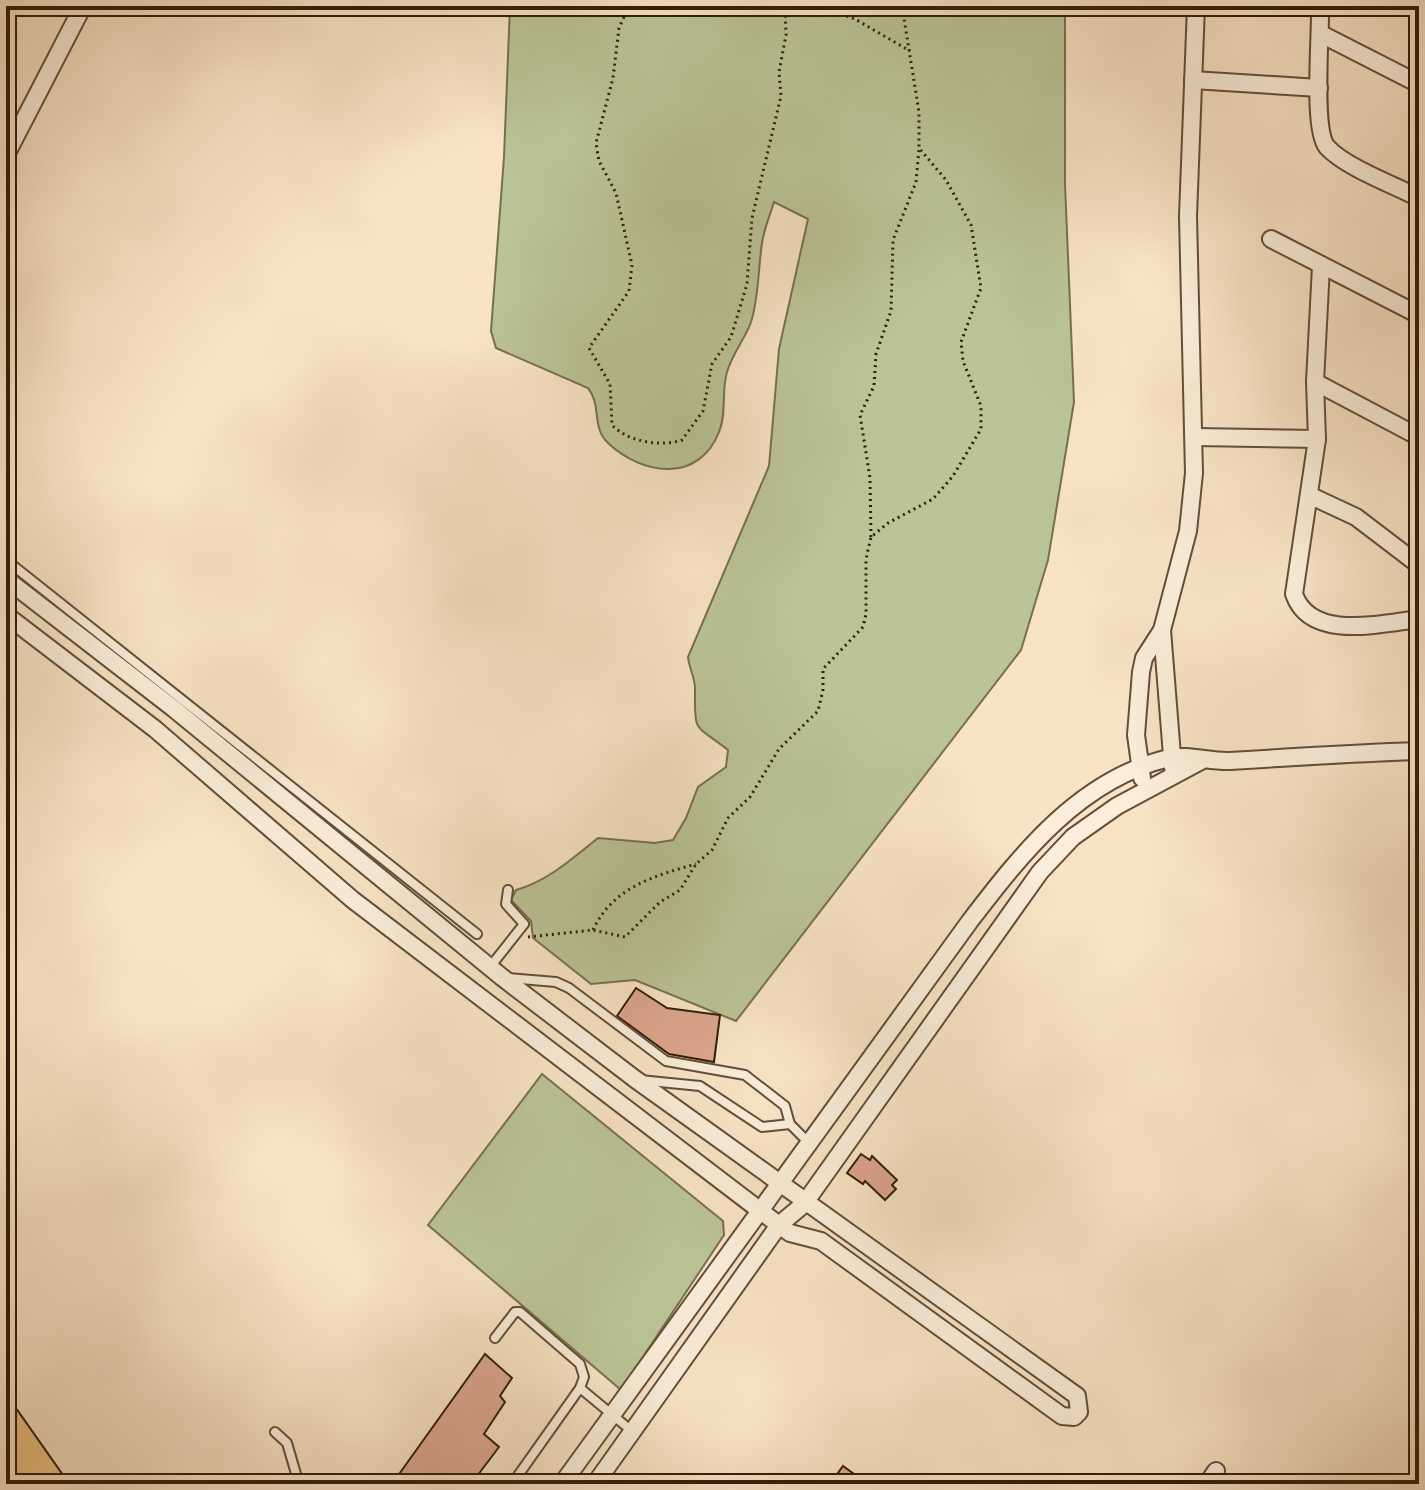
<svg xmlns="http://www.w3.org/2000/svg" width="1425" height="1490" viewBox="0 0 1425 1490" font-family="'IM FELL DW Pica',serif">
<rect width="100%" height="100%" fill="#f8e3c5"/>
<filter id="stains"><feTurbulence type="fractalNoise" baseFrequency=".0025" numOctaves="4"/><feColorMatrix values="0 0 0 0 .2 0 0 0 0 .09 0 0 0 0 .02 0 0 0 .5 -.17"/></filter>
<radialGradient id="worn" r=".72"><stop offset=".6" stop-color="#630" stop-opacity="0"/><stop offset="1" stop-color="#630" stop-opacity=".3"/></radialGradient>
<g fill="#bbc496" stroke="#767050" stroke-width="2">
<path d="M510,6H1065V184L1074,402L1048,560L1021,650L736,1021L635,980L591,984L533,938L531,921L511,900L516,890C548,881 573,858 598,838L655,843L673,840L686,818L698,787L726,767L728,750C692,722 695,734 695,688C695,678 689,668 688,657L769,466L779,349L808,219L774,202C770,215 764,229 762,243C758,269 759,297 751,322C745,339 732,354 727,372C721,392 727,413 719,432C699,483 643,476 608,443C591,427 602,405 588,388L496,348L491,331L504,157Z"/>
<path d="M542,1074L723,1221L724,1235L621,1390L428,1225Z"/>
</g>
<g fill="#dca58e" stroke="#301d0b" stroke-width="2">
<path d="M636,988L667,1008L720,1015L714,1062L669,1054L617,1016Z"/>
<path d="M861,1154L870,1160L872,1156L897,1180L892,1185L896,1189L885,1200L865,1181L863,1184L847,1173Z"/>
<path d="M485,1354L512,1378L500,1396L505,1402L484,1434L499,1447L471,1484H392Z"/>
<path d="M843,1466L868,1484H830Z"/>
</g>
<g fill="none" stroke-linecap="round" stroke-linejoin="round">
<defs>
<g id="lane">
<path d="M6,560L477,934"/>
<path d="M490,967L524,924L506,904L508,890"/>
<path d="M507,978L556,982L569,988L666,1061L745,1075L785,1106L790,1124L809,1143"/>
<path d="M640,1080L700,1086L762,1127L790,1124"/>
<path d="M495,1338L515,1312H520L580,1364L584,1377L580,1388"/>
<path d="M275,1432L287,1443L299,1484"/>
<path d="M512,1484L580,1388L633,1432"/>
</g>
<g id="street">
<path d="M1320,6C1321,33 1312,130 1327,147C1345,167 1394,185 1419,198"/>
<path d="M1321,34L1419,84"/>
<path d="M1193,80L1319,88"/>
<path d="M6,155L83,6"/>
<path d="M1271,239L1419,315"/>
<path d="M1321,266L1315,382L1317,439L1294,594C1310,641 1379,624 1419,619"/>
<path d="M1315,382L1419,437"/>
<path d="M1195,437L1317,439"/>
<path d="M1311,496L1356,517L1419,565"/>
<path d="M6,579L173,708L503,978L635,1079L1077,1396L1079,1412L1074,1417L1062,1416L821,1241L790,1233L779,1225L353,900L155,729L6,615"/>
<path d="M1162,630L1173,768"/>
<path d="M1142,778L1136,735L1141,672L1144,658L1162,630L1188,531L1194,473L1188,216L1196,6"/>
<path d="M562,1484L970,921C1022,853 1080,779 1169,758C1187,754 1211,762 1230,761C1293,757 1356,753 1419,751"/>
<path d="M595,1484L779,1225L804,1204L1040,872L1073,837L1117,806L1201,761"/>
<path d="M1207,1484L1216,1471"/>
</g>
<g id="highway">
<path d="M6,1420L51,1484"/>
<path d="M6,1456L25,1484"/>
</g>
</defs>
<use href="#lane" stroke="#624e3a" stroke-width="12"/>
<use href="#street" stroke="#624e3a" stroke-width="20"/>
<use href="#highway" stroke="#301d0b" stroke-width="32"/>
<g stroke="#301d0b" stroke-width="3" stroke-dasharray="2 4" stroke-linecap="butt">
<path d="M629,6L619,28L613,78L596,143L599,161L616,193L632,265L629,291L589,348L610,384L612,425C628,442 661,447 682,440L703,411L712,364L731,337L747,284L752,218L781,96L779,72L786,35L785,6"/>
<path d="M818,6L855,19L910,51"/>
<path d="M871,537L870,478L860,415L874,386L876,354L891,311L893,240L916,182L919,149"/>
<path d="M593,930C613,887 654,876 696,864"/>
<path d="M528,937L593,930L625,937L660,902L680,890L696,864L712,850L728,818L750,797L779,749L818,711L823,690V669L863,627L866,614V559L871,537L888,523L933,499L953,476L981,429V406L963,361L961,342L981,288L971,225L946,180L919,148V112L902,6"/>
</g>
<use href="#lane" stroke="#faedd9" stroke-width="8"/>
<use href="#street" stroke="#faedd9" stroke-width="16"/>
<use href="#highway" stroke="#ecc282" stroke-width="28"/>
</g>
<rect width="1425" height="1490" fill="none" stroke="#f8e3c5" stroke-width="32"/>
<rect x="8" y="8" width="1409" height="1474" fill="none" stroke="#301d0b" stroke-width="4"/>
<rect x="16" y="16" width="1393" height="1458" fill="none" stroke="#301d0b" stroke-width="2"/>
<rect width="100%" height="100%" filter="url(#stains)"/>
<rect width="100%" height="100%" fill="url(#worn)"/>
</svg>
